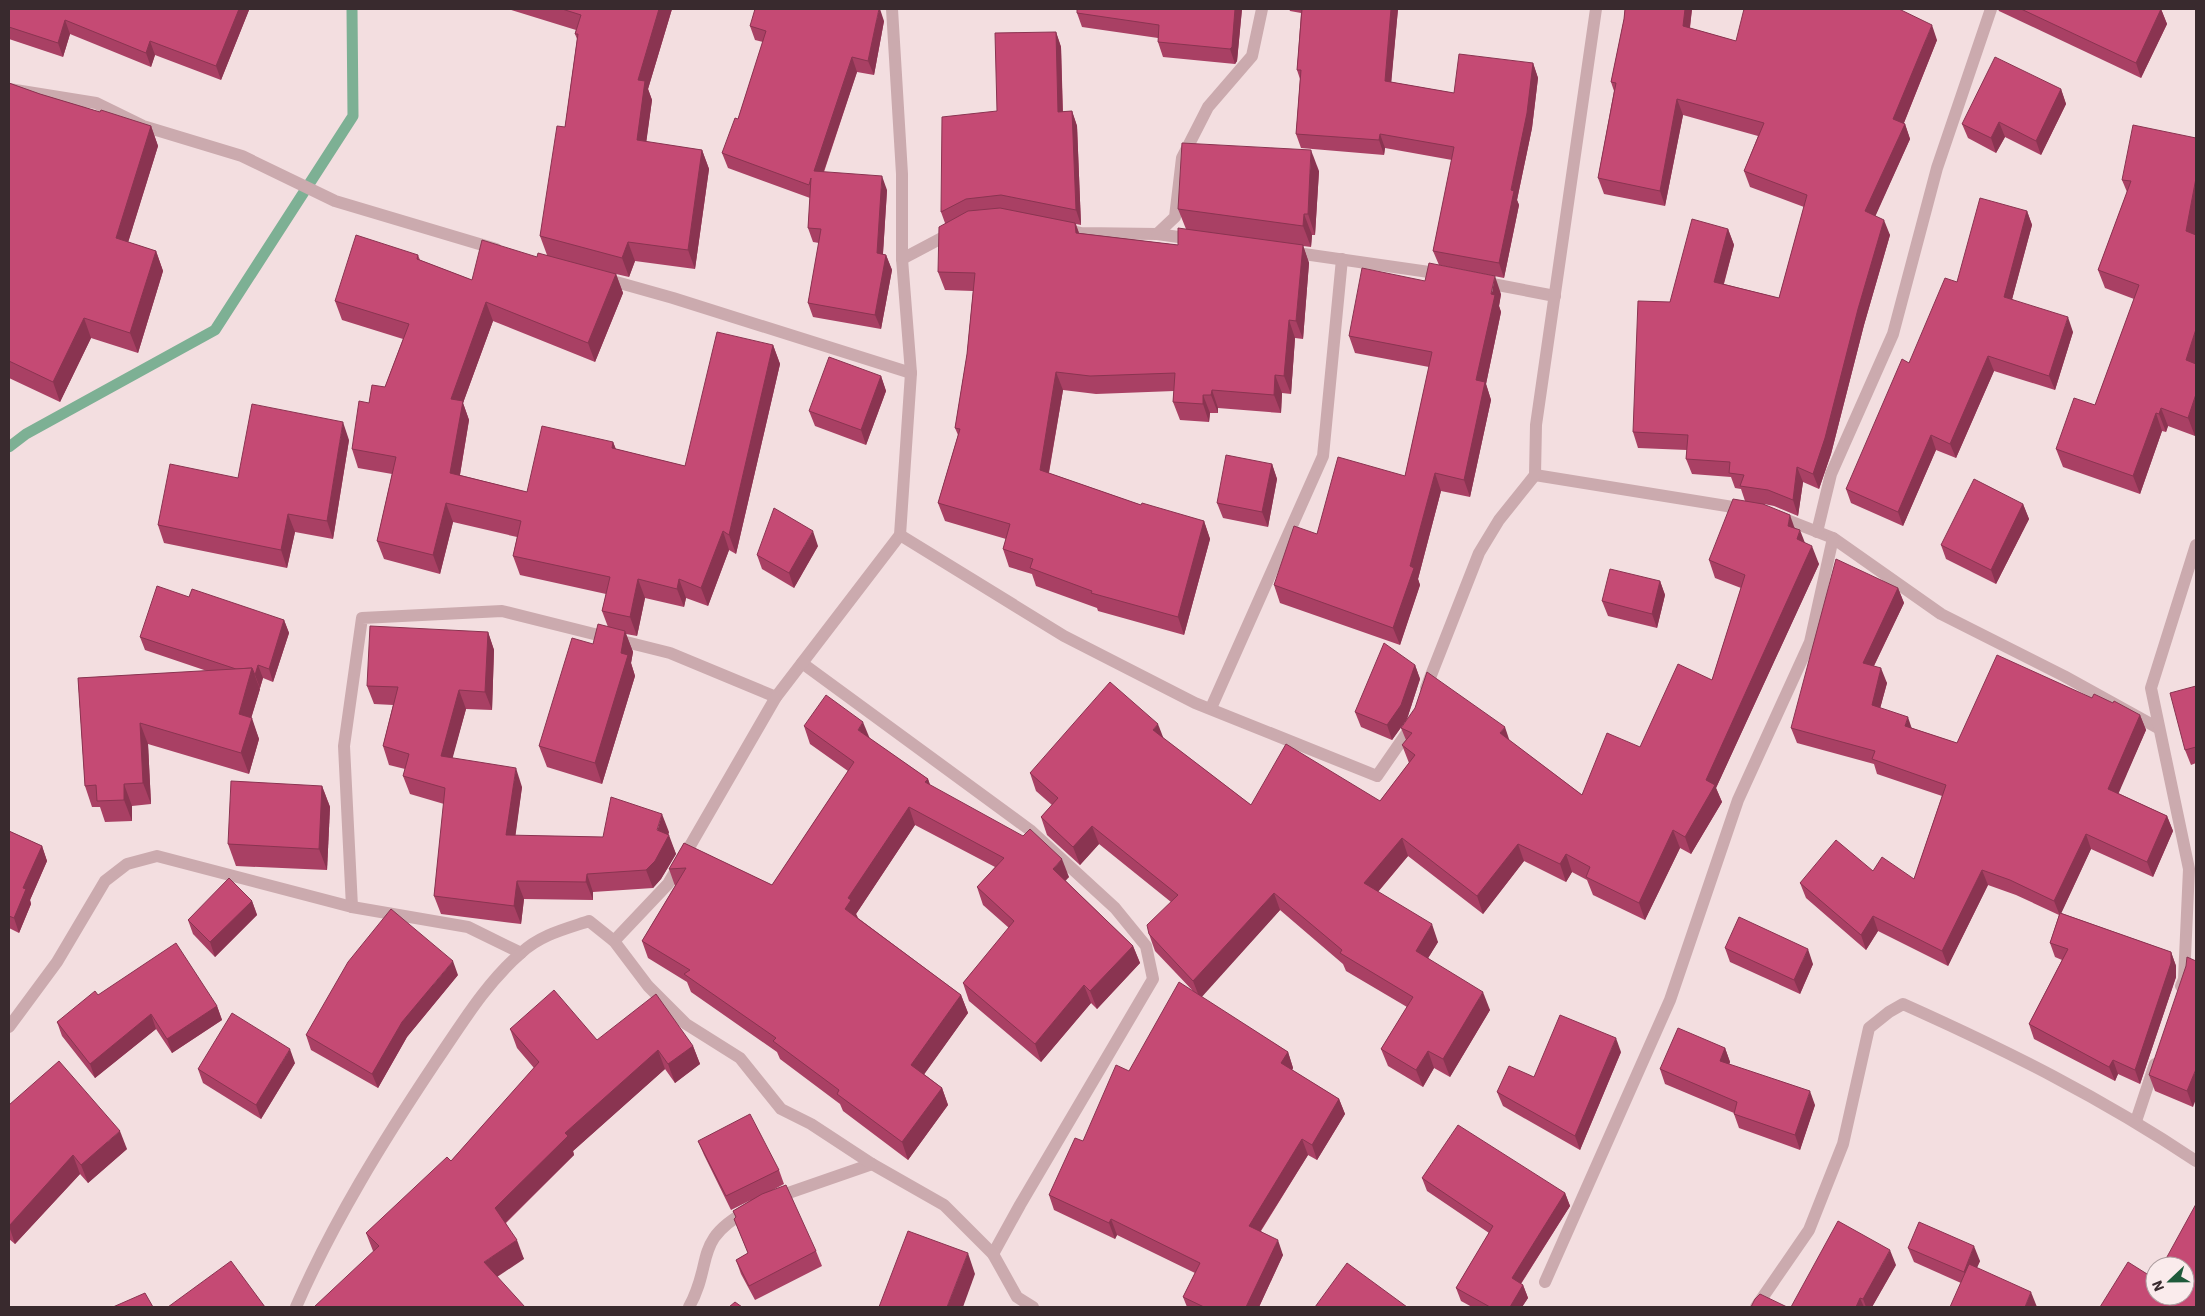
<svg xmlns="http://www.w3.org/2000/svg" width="2205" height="1316" viewBox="0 0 2205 1316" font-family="'IBM Plex Sans',sans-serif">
<rect width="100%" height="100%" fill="#f3dee0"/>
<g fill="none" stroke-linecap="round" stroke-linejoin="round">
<path stroke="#7db094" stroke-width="11" d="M9,447L26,434L215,330L353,116L352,9"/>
<g stroke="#cbaaae" stroke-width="12">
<path d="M9,89L96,103L143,126L242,156L335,201L496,249"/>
<path d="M1064,229L1081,233L1157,234L1193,239"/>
<path d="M1157,234L1175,217L1182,158L1208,107L1252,56L1262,9"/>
<path d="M1290,252L1443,274"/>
<path d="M902,259L953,232"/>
<path d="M602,278L673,298L911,373"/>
<path d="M1482,282L1555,296"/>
<path d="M1535,475L1745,509"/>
<path d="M1777,516L1833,538L1941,614L2064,676L2158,728"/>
<path d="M1817,532L1831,474L1893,334L1937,168L1991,9"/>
<path d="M900,535L1064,636L1195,703L1377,776L1413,724"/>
<path d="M802,663L1030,830L1115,908L1146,946L1153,979L1020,1205L993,1254"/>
<path d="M1426,688L1479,553L1499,520L1535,475L1536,425L1596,9"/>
<path d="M1211,708L1323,456L1342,259"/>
<path d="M352,907L344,746L362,618L502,611L670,653L776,697"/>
<path d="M614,941L668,884L776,697L900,535L911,373L902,259V174L892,9"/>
<path d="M2181,986L2184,979L2189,869L2151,688L2196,545"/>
<path d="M9,1027L57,962L105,881L127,864L157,856L352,907L468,927L521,953"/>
<path d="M2136,1121L2155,1064"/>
<path d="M774,1198L872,1164"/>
<path d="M1545,1282L1670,1000L1738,800L1810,642L1833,538"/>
<path d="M296,1307C333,1222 383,1141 435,1063C461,1025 486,983 521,953C540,935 565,929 589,921L614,941L648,986L686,1024L740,1058L781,1109L811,1124L872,1164L944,1205L993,1254L1017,1297L1033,1307"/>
<path d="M689,1307C714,1262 692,1240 749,1210"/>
<path d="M1756,1307L1809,1230L1843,1144L1869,1028L1889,1012L1903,1004C2006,1050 2102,1098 2196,1161"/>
</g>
</g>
<g fill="#a94064">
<path d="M9,9H248L249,10L221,80L155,55L151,67L70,34L63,57L9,39Z"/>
<path d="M508,9H672L648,89L652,100L646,142L702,150L709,169L695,269L635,261L629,277L616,274L623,293L595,362L493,321L463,403L469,420L460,475L527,492L613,442L616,449L685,466L773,345L780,364L736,554L729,550L708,606L686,598L684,607L645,598L637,636L626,634L633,652L631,663L635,676L602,784L547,767L539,746L593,644L608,627L602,611L606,594L520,575L513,556L517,537L453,522L440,574L384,559L377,541L392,474L358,468L352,449L369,403L385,387L403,339L342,320L335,301L418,255L420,260L472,280L537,257L547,255L540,236L565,127L577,39L575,34L576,30Z"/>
<path d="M1077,9H1242L1237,61L1235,64L1163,57L1158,42V38L1082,27L1077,13Z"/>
<path d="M1289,9H1398L1391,82L1454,93L1533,63L1538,78L1532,128L1517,200L1519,205L1504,278L1439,265L1433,251L1452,160L1385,148L1384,155L1301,148L1296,134L1300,79L1297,70L1301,13L1290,11Z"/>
<path d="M1625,9H1692L1690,28L1736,41L1937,40L1904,123L1905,124L1910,139L1875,216L1890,235L1864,325L1831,454L1819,489L1803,482L1798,516L1774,506L1764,504L1795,528L1819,564L1716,788L1722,802L1691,854L1680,848L1645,920L1593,895L1587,880L1572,872L1566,882L1524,861L1483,914L1408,856L1378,892L1438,942L1428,958L1490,1010L1450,1077L1434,1068L1423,1087L1388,1066L1381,1049L1407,1007L1346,971L1343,964L1280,910L1201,997L1288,1052L1293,1068L1292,1070L1339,1099L1345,1114L1317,1160L1308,1155L1261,1231L1283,1255L1259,1307H1187L1183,1297L1195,1273L1117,1235L1115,1239L1054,1210L1049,1195L1129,1071L1194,992L1155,951L1149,934L1171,902L1099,844L1080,865L1047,835L1041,817L1052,805L1036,791L1030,773L1163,738L1251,805L1380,801L1409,763L1402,745L1406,740L1401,728L1509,740L1582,795L1640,747L1712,680L1741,588L1715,578L1709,560L1745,501L1741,489L1735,488L1731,477L1692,474L1686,459L1687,450L1638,448L1633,432L1670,302L1728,229L1734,245L1724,284L1779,298L1804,207L1750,187L1744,171L1758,136L1683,115L1665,206L1604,194L1598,178L1614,91L1611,82L1624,19Z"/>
<path d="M1998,9H2161L2167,24L2141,78L1999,11Z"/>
<path d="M884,21L874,75L857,72L824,172L887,190L883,254L886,255L892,270L881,329L813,317L808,303L819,243L813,242L808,228L810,198L728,168L722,153L738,119L763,42L755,40L750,26Z"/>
<path d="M1056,32L1061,47L1063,112L1072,111L1077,126L1081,225L1076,224L1079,233L1178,245L1186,229L1178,209L1319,171L1315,235H1312L1311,247L1303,246L1309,263L1303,339L1295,338L1291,394L1282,393L1281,413L1218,408V413H1210L1209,422L1180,420L1173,402L1174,391L1096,394L1063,390L1049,473L1141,505L1204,521L1210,539L1184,635L1098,611L1097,608L1036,586L1032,574L1009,567L1003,549L1006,539L945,521L938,503L958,435L955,428L967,354L973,291L945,290L938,272L945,223L941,212L997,111Z"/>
<path d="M9,83L40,94L100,112L151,126L158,146L128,242L156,251L163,271L138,353L91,338L60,402L9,378Z"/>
<path d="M2061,89L2066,104L2041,155L2005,137L1996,153L1968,138L1962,124Z"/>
<path d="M2196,138L2195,436L2168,426L2166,432L2162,431L2140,494L2063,467L2056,449L2095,405L2134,299L2105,288L2098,270L2127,192L2122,180Z"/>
<path d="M2027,211L2032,225L2012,299L2073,332L2055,390L1994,371L1956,458L1936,450L1903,526L1851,503L1846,489L1909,363L1957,282Z"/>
<path d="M1425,281L1501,294L1499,306L1501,312L1486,384L1491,400L1470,497L1441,491L1418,579L1420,585L1400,645L1280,603L1274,585L1317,534L1405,476L1429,367L1355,353L1349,336Z"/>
<path d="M881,376L886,391L866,445L815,426L809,411Z"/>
<path d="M349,440L333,539L295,532L287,568L164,543L158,525L238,478Z"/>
<path d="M1272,464L1277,479L1268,527L1223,518L1217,503Z"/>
<path d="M2023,504L2029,519L1996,584L1946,559L1941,545Z"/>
<path d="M818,546L794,588L762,569L757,555Z"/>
<path d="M1660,581L1665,595L1657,628L1608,616L1602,601Z"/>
<path d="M1898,588L1904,603L1874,666L1887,683L1880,708L1912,728L1957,743L2092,698L2140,715L2146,730L2118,793L2167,816L2173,831L2153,877L2091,849L2061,913L2171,952L2176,966V977L2140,1084L2118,1074L2115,1081L2034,1039L2029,1024L2062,960L2055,957L2050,943L2059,915L2016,895L1988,885L1948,966L1878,931L1866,950L1806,898L1800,883L1873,871L1914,879L1942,796L1877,774L1874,764L1797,743L1791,728Z"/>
<path d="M189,597L284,620L289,633L273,682L263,678L260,688H259L260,689L251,718L259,739L249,774L148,744L151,804L132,806V821L105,822L100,807H92L85,786L78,678L207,671L145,650L140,637Z"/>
<path d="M488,632L494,650L492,710L466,709L452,758L522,787L515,836L603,837L669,832L668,835L676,854L661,879L653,888L593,892V900L524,899L521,924L441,914L434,896L444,804L410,794L403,776L405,769L389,765L383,746L393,705L374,704L367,686Z"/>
<path d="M1415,665L1420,679L1407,719L1392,740L1361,727L1355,712Z"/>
<path d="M2196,686V763L2191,765L2185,750Z"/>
<path d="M804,726L869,738L928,779L930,785L1069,877L1065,880L1133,946L1140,963L1097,1009L1091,1003L1041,1062L969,1001L963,983L1009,928L983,905L977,887L995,867L915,825L856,914L858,918L961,995L968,1013L924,1074L942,1088L948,1105L908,1160L843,1111L840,1104L780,1059L777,1052L691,992L687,982L648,958L642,941L675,886L669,869L684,843L772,885L848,771L810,744Z"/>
<path d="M322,786L330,807L327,870L236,866L228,844Z"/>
<path d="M9,831L42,846L47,861L30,900L31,904L19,933L9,928Z"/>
<path d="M252,901L257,915L215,957L193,934L188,920Z"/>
<path d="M1725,948L1813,964L1800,994L1730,962Z"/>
<path d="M2196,961L2193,1107L2155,1091L2149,1075Z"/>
<path d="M458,975L407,1037L378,1088L311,1050L306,1035Z"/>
<path d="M98,995L217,1006L222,1020L172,1053L156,1029L95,1078L62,1036L57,1022Z"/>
<path d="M510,1029L597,1040L693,1046L700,1064L675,1083L665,1069L573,1151L574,1155L506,1223L524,1259L373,1251L366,1233L451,1161L534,1068L517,1048Z"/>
<path d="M1725,1048L1730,1062L1729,1064L1815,1105L1800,1150L1739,1128L1734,1114V1113L1665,1084L1660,1069Z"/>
<path d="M1621,1052L1580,1150L1503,1106L1497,1092L1534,1077Z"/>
<path d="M295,1063L261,1119L203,1083L198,1069Z"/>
<path d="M9,1105L127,1149L88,1183L80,1174L15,1244L9,1239Z"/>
<path d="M698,1141L779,1170L784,1184L771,1191L816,1251L822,1266L755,1300L741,1274L736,1260L748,1253L734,1219L736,1218L733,1211L751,1200L731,1210L704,1155Z"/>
<path d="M1422,1178L1565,1193L1570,1206L1521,1284L1523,1285L1528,1298L1522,1307H1472L1461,1301L1456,1288L1489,1233L1427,1191Z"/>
<path d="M1908,1248L1980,1261L1977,1267L1961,1283L1914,1262Z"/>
<path d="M1896,1265L1872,1307H1791Z"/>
</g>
<g fill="#8a3451">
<path d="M239,9H248L249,10L221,80L216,66Z"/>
<path d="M659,9H672L648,89L652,100L644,159L637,140L638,80Z"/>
<path d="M879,9H880L884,21L874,75L868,61Z"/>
<path d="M1235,9H1242L1237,61L1235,64L1230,49Z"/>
<path d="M1391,9H1398L1390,96L1385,81Z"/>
<path d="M1685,9H1692L1688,42L1683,26Z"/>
<path d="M2161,9L2167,24L2141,78L2136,63Z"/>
<path d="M65,20L70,34L63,57L58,43Z"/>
<path d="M1932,25L1937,40L1899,135L1893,119Z"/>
<path d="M1056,32L1061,47L1063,127L1058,112Z"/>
<path d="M150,41L155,55L151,67L146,53Z"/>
<path d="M852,57L857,72L819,185L814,171Z"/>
<path d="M1533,63L1538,78L1532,128L1517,200L1519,205L1504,278L1499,263Z"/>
<path d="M2061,89L2066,104L2041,155L2036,141Z"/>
<path d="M1677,99L1683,115L1665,206L1660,191Z"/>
<path d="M1072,111L1077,126L1081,225L1076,210Z"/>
<path d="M1999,122L2005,137L1996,153L1991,138Z"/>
<path d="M1905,124L1910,139L1871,226L1865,211Z"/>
<path d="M151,126L158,146L123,259L116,238Z"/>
<path d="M1380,134L1385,148L1384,155L1379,140Z"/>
<path d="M702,150L709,169L695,269L688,250Z"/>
<path d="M1311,150L1319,171L1315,235L1308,214Z"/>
<path d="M882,176L887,190L882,268L877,253Z"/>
<path d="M2196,178V232L2193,250L2186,231Z"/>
<path d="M2027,211L2032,225L2009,311L2004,297Z"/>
<path d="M1304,214L1312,235L1311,247L1303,226Z"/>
<path d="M1884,220L1890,235L1864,325L1831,454L1819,489L1813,474L1858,309Z"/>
<path d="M1075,223L1082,241L1076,233Z"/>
<path d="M1728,229L1734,245L1720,297L1714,282Z"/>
<path d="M628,242L635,261L629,277L622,258Z"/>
<path d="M1303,245L1309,263L1303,339L1296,321Z"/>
<path d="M156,251L163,271L138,353L130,333Z"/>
<path d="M886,255L892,270L881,329L875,315Z"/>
<path d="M616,274L623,293L595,362L588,343Z"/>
<path d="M1495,276L1501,294L1499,306L1501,312L1486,384L1491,400L1470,497L1464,480L1476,380Z"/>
<path d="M486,302L493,321L463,403L469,420L457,492L450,473L451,399Z"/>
<path d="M2068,317L2073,332L2055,390L2049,376Z"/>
<path d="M84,318L91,338L60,402L53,382Z"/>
<path d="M1289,320L1295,338L1291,394L1284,376Z"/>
<path d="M2196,329V369L2186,360Z"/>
<path d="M773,345L780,364L736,554L729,535Z"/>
<path d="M1988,356L1994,371L1956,458L1950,444Z"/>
<path d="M1056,372L1063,390L1046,488L1040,470Z"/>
<path d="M1275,375L1282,393L1281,413L1274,395Z"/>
<path d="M881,376L886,391L866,445L861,430Z"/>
<path d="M1212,390L1218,408V413L1211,395Z"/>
<path d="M2196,394V432L2195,436L2188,418Z"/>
<path d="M1203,395L1210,413L1209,422L1203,404Z"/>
<path d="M2161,408L2168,426L2166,432L2159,414Z"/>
<path d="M2156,413L2162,431L2140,494L2133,476Z"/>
<path d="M343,422L349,440L333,539L327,521Z"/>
<path d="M1931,435L1936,450L1903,526L1898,512Z"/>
<path d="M613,442L620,461L612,448Z"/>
<path d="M1272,464L1277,479L1268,527L1262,512Z"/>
<path d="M1797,467L1803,482L1798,516L1793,500Z"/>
<path d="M1435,473L1441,491L1418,579L1420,585L1400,645L1393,628L1410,566Z"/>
<path d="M446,503L453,522L440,574L433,555Z"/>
<path d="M2023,504L2029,519L1996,584L1991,570Z"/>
<path d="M288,514L295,532L287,568L281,550Z"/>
<path d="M1790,515L1796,532L1788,526Z"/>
<path d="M1204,521L1210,539L1184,635L1178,617Z"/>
<path d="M1800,530L1807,548L1797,539Z"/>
<path d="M723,531L729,550L708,606L701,588Z"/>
<path d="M813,531L818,546L794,588L789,573Z"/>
<path d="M1812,546L1819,564L1716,788L1722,802L1691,854L1685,837L1706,780Z"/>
<path d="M638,579L645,598L637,636L630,617Z"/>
<path d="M679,579L686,598L684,607L677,589Z"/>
<path d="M1660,581L1665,595L1657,628L1652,614Z"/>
<path d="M1898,588L1904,603L1868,678L1863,663Z"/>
<path d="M284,620L289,633L273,682L269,669Z"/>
<path d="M625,631L633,652L631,663L635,676L602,784L595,763Z"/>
<path d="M488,632L494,650L492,710L485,692Z"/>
<path d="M258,665L263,678L260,688L255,675Z"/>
<path d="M1415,665L1420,679L1407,719L1392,740L1387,725Z"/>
<path d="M252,668L260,689L246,735L239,714Z"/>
<path d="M1881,668L1887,683L1877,720L1872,705Z"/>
<path d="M459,690L466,709L448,775L441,756Z"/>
<path d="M2140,715L2146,730L2114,804L2108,789Z"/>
<path d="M1908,717L1913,732L1905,726Z"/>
<path d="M252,718L259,739L249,774L241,753Z"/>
<path d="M863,722L870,739L858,730Z"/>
<path d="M140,723L148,744L151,804L143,783Z"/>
<path d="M1158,724L1165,742L1153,730Z"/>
<path d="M1505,727L1511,745L1500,733Z"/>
<path d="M516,768L522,787L513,854L506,835Z"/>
<path d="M928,779L934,796L925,782Z"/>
<path d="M124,784L132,806V821L124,800Z"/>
<path d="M322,786L330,807L327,870L319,849Z"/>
<path d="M909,807L915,825L856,914L858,918L845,909L848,898Z"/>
<path d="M662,814L669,832L666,841L669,835L676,854L661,879L653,888L646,870Z"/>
<path d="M2167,816L2173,831L2153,877L2147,862Z"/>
<path d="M1092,826L1099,844L1080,865L1073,847Z"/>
<path d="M1673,830L1680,848L1645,920L1639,903Z"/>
<path d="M2086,834L2091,849L2060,916L2054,901Z"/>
<path d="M1402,838L1408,856L1370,901L1364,883Z"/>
<path d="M1518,844L1524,861L1483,914L1477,896Z"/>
<path d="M42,846L47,861L30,900L31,904L19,933L14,918L23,888Z"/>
<path d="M1566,854L1572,872L1566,882L1560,864Z"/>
<path d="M1062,859L1069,877L1060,887L1053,869Z"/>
<path d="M1982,870L1988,885L1948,966L1942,951Z"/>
<path d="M587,874L593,892V900L586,882Z"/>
<path d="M517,881L524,899L521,924L514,906Z"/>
<path d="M1274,893L1280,910L1200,999L1193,981Z"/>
<path d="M252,901L257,915L215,957L210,942Z"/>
<path d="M1873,916L1878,931L1866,950L1861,935Z"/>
<path d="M1432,924L1438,942L1422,968L1416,951Z"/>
<path d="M1133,946L1140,963L1097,1009L1090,991Z"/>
<path d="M1808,949L1813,964L1800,994L1794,980Z"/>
<path d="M2171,952L2176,966V977L2140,1084L2135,1070Z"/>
<path d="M453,961L458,975L407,1037L378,1088L372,1074L402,1022Z"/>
<path d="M1084,985L1091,1003L1041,1062L1035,1044Z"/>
<path d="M1483,992L1490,1010L1450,1077L1443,1059Z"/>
<path d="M961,995L968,1013L918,1083L911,1065Z"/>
<path d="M217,1006L222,1020L172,1053L167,1039Z"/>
<path d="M151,1014L156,1029L95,1078L90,1064Z"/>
<path d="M1616,1038L1621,1052L1580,1150L1575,1136Z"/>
<path d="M693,1046L700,1064L675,1083L668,1064Z"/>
<path d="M1725,1048L1730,1062L1725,1075L1720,1061Z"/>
<path d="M290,1049L295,1063L261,1119L256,1105Z"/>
<path d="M658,1050L665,1069L573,1151L574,1155L502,1226L495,1208L565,1133Z"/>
<path d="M1428,1051L1434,1068L1423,1087L1416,1070Z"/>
<path d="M1288,1052L1293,1068L1287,1079L1281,1063Z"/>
<path d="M2113,1060L2118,1074L2115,1081L2109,1067Z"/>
<path d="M2196,1069V1099L2193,1107L2187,1091Z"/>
<path d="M942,1088L948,1105L908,1160L902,1142Z"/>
<path d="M1810,1091L1815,1105L1800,1150L1795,1135Z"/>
<path d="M1339,1099L1345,1114L1317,1160L1312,1145Z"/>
<path d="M120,1131L127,1149L88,1183L81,1165Z"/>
<path d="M1302,1139L1308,1155L1254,1241L1249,1226Z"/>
<path d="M73,1155L80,1174L15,1244L9,1226Z"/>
<path d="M1565,1193L1570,1206L1516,1291L1512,1278Z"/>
<path d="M1111,1219L1117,1235L1115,1239L1109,1223Z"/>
<path d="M517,1240L524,1259L491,1281L484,1262Z"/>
<path d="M1278,1240L1283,1255L1259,1307H1246Z"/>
<path d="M1974,1246L1980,1261L1969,1286L1964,1272Z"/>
<path d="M1890,1250L1896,1265L1872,1307H1866L1863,1299Z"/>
<path d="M968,1253L975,1274L963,1307H947Z"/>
<path d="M1523,1285L1528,1298L1522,1307H1510Z"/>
<path d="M2031,1292L2037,1307H2025Z"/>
<path d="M1860,1298L1864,1307H1856Z"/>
</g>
<g fill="#c54a74" stroke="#8a3451">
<path d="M9,9H239L216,66L150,41L146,53L65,20L58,43L9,27Z"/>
<path d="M562,9H659L638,80L645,81L637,140L702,150L688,250L628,242L622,258L540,236L557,126L565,127L578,34H575L581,15Z"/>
<path d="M755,9H879L868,61L852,57L814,171L882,176L877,253L886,255L875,315L808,303L821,229L808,228L811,178L809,185L722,153L735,118L738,119L766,31L750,26Z"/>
<path d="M1077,9H1235L1232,47L1230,49L1158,42L1159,25L1077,13Z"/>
<path d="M1302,9H1391L1385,81L1454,93L1459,54L1533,63L1527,113L1511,190L1514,191L1499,263L1433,251L1454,147L1380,134L1379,140L1296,134L1301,70H1297Z"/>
<path d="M1625,9H1685L1683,26L1736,41L1744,9H1899L1932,25L1893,119L1905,124L1865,211L1884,220L1858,309L1825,438L1813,474L1797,467L1793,500L1768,490L1740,486L1744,475L1729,473L1730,462L1686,459L1688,435L1633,432L1638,301L1670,302L1692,219L1728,229L1714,282L1779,298L1807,195L1744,171L1764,123L1677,99L1660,191L1598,178L1616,83L1611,82L1624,19Z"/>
<path d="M2021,9H2161L2136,63Z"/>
<path d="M1056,32L1058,112L1072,111L1076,210L1001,195L966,199L941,212L942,117L997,111L995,33Z"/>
<path d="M1995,57L2061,89L2036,141L1999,122L1991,138L1962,124Z"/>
<path d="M9,83L40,94L100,112L101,110L151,126L116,238L156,251L130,333L84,318L53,382L9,361Z"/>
<path d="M2133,125L2196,138V178L2186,231L2196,235V329L2186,360L2196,364V394L2188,418L2161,408L2159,414L2156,413L2133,476L2056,449L2074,398L2095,405L2139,285L2098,270L2131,181L2122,180Z"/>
<path d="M1182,143L1311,150L1308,214H1304L1303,226L1178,209Z"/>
<path d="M1980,198L2027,211L2004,297L2068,317L2049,376L1988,356L1950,444L1931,435L1898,512L1846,489L1902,359L1909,363L1945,278L1957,282Z"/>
<path d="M1000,208L1075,223L1076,233L1178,245V228L1303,245L1296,321L1289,320L1284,376L1275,375L1274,395L1212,390L1211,395H1203V404L1173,402L1175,373L1090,376L1056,372L1040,470L1141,505L1142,503L1204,521L1178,617L1091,593L1092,591L1030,568L1033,559L1003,549L1010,524L938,503L960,429L955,428L967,354L975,273L938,272L939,227L968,211Z"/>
<path d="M356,235L418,255L417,259L472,280L482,240L537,257L538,253L616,274L588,343L486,302L451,399L463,401L450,473L527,492L542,426L613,442L612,448L685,466L717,332L773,345L729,535L723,531L701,588L679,579L677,589L638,579L630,617L602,611L610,577L513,556L521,521L446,503L433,555L377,541L396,457L352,449L359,401L369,403L372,385L385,387L409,324L335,301Z"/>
<path d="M1429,263L1495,276L1491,294L1495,295L1476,380L1485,382L1464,480L1435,473L1410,566L1414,568L1393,628L1274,585L1294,526L1317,534L1338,457L1405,476L1432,352L1349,336L1362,268L1425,281Z"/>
<path d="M829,357L881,376L861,430L809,411Z"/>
<path d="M252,404L343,422L327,521L288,514L281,550L158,525L170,464L238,478Z"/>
<path d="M1226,455L1272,464L1262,512L1217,503Z"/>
<path d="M1974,479L2023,504L1991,570L1941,545Z"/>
<path d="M1733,499L1763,504L1790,515L1788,526L1800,530L1797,539L1812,546L1706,780L1715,785L1685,837L1673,830L1639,903L1586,877L1590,867L1566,854L1560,864L1518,844L1477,896L1402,838L1364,883L1432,924L1416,951L1483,992L1443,1059L1428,1051L1416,1070L1381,1049L1413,997L1340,953L1342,950L1274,893L1193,981L1149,934L1147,925L1178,895L1092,826L1073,847L1041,817L1058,798L1030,773L1110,682L1158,724L1153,730L1251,805L1286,744L1380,801L1415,755L1402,745L1412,733L1401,728L1415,708L1427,672L1505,727L1500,733L1582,795L1607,733L1640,747L1678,664L1712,680L1745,575L1709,560Z"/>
<path d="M774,508L813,531L789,573L757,555Z"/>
<path d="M1836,559L1898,588L1863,663L1881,668L1872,705L1908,717L1905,726L1957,743L1997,655L2092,698L2094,694L2113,703L2114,701L2140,715L2108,789L2167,816L2147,862L2086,834L2054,901L2010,880L1982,870L1942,951L1873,916L1861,935L1800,883L1836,840L1873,871L1882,857L1914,879L1946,785L1872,759L1875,751L1791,728Z"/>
<path d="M1610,569L1660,581L1652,614L1602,601Z"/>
<path d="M157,586L189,597L192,589L284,620L269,669L258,665L255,675L252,668L236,669L140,637Z"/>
<path d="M598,624L625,631L621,653L628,655L595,763L539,746L572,638L593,644Z"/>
<path d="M370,626L488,632L485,692L459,690L441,756L516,768L506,835L603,837L611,797L662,814L657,830L669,835L655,861L646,870L587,874L586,882L517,881L514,906L434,896L445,788L403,776L409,754L383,746L398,687L367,686Z"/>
<path d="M1384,643L1415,665L1401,705L1387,725L1355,712Z"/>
<path d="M252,668L239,714L252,718L241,753L140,723L143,783L124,784V800L97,801L96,785L85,786L78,678Z"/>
<path d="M2196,686V747L2185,750L2170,693Z"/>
<path d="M826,695L863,722L858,730L928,779L925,782L1023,836L1030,829L1062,859L1053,869L1133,946L1090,991L1084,985L1035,1044L963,983L1014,921L977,887L1004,858L909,807L848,898L851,900L845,909L961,995L911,1065L942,1088L902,1142L837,1094L839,1090L773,1041L776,1038L684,974L690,970L642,941L686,868L669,869L684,843L772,885L854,762L804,726Z"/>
<path d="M231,781L322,786L319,849L228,844Z"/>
<path d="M9,831L42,846L23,888L26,889L14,918L9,916Z"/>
<path d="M229,878L252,901L210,942L188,920Z"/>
<path d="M391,909L453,961L402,1022L372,1074L306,1035L348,962Z"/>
<path d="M2060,913L2171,952V963L2135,1070L2113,1060L2109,1067L2029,1024L2068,949L2050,943Z"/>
<path d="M1739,917L1808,949L1794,980L1725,948Z"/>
<path d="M176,943L217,1006L167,1039L151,1014L90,1064L57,1022L95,991L98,995Z"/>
<path d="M2187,957L2196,961V1069L2187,1091L2149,1075L2186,966Z"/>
<path d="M1179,982L1288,1052L1281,1063L1339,1099L1312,1145L1302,1139L1249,1226L1278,1240L1246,1307H1204L1183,1297L1200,1263L1111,1219L1109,1223L1049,1195L1075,1138L1083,1141L1116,1065L1129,1071Z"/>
<path d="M554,990L597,1040L656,994L693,1046L668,1064L658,1050L565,1133L568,1136L495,1208L517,1240L484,1262L525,1307H314L379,1246L366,1233L447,1157L451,1161L539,1062L510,1029Z"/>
<path d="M232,1013L290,1049L256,1105L198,1069Z"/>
<path d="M1560,1015L1616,1038L1575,1136L1497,1092L1509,1066L1534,1077Z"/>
<path d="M1678,1028L1725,1048L1720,1061L1810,1091L1795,1135L1734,1114L1737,1102L1660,1069Z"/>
<path d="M59,1061L120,1131L81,1165L73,1155L9,1226V1105Z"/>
<path d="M750,1114L779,1170L726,1196L698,1141Z"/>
<path d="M1458,1125L1565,1193L1512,1278L1523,1285L1510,1307H1490L1456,1288L1493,1226L1422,1178Z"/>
<path d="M786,1185L816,1251L749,1286L736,1260L748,1253L734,1219L736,1217L733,1211L762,1194Z"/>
<path d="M2196,1204V1307H2100L2128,1262L2155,1279V1296H2185V1266H2162Z"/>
<path d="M1838,1221L1890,1250L1863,1299L1860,1298L1856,1307H1791Z"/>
<path d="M1919,1222L1974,1246L1964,1272L1908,1248Z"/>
<path d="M908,1231L968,1253L947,1307H879Z"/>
<path d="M231,1261L265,1307H168Z"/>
<path d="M1347,1263L1407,1307H1315Z"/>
<path d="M1969,1264L2031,1292L2025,1307H1950Z"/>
<path d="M145,1293L153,1307H113Z"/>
<path d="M1760,1294L1787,1307H1751L1755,1299Z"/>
<path d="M735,1302L742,1307H729Z"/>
</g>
<rect width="2205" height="1316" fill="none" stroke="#392a2e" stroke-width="20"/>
<g transform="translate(2170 1281) rotate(248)"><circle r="24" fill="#faebec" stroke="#ad9ea0"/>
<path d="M0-4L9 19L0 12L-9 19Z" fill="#1f5a3b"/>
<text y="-8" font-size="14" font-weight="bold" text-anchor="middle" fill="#392a2e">N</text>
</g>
</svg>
